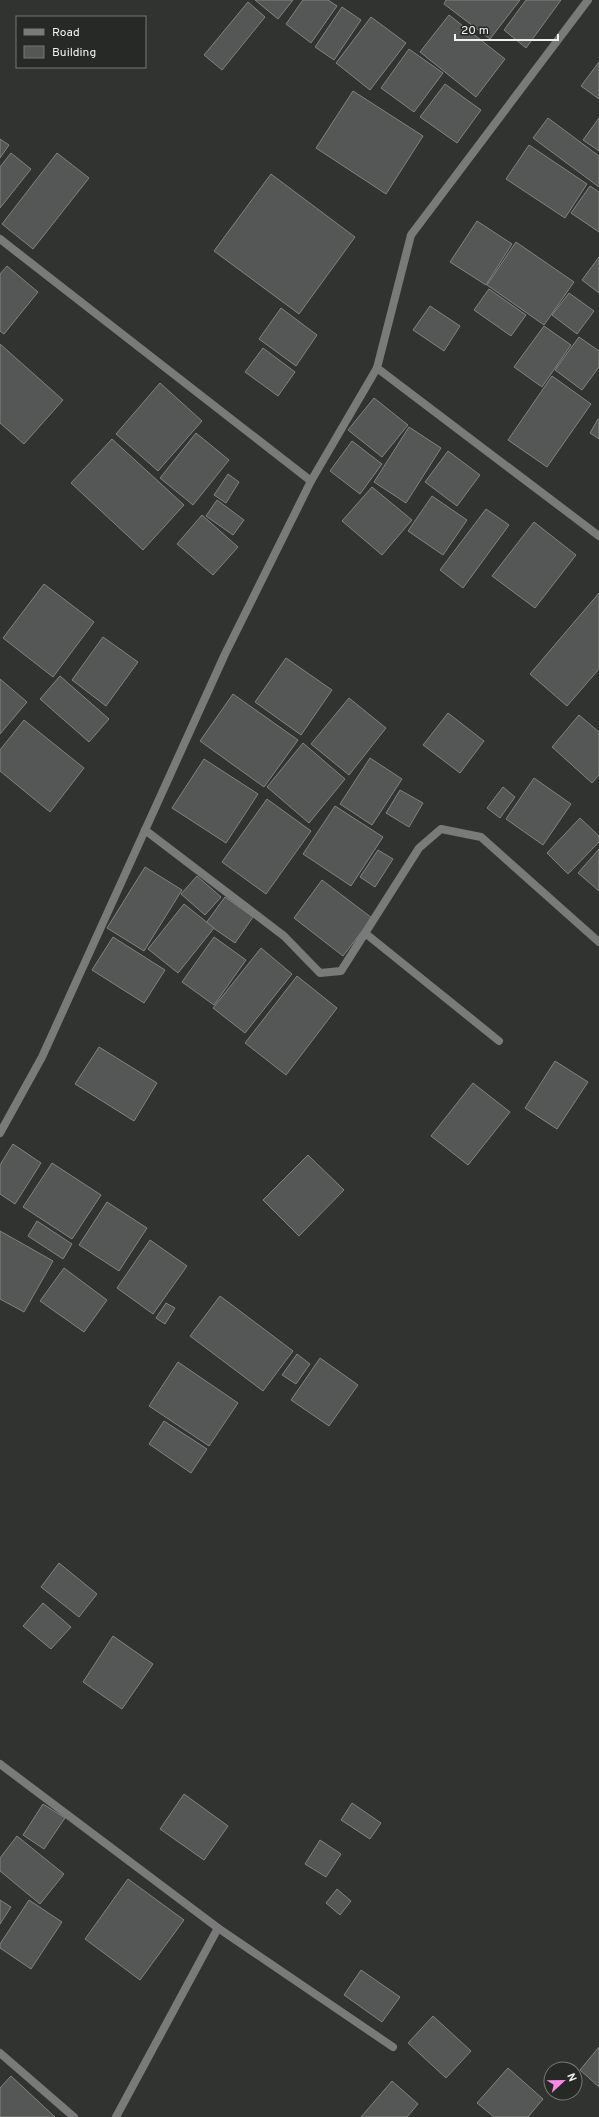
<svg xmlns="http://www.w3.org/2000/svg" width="599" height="2117" viewBox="0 0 599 2117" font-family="Overpass,sans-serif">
<rect width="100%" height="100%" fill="#313331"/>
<g fill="#545755" stroke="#808381">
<path d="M255,0H293L278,19Z"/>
<path d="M303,0H328L337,6L311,43L286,24Z"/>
<path d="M446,0H520L490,39L444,4Z"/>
<path d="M526,0H561L526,48L504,30Z"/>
<path d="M248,2L265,17L222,70L204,55Z"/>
<path d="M342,7L361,20L334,60L315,47Z"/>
<path d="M449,15L505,59L476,97L420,52Z"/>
<path d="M371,17L406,43L370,90L336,63Z"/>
<path d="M409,49L443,73L414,112L381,88Z"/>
<path d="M599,62V99L581,86Z"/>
<path d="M445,84L481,110L457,143L420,117Z"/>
<path d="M353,91L423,136L386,194L316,148Z"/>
<path d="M548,118L599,156V187L533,138Z"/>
<path d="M599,118V151L583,140Z"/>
<path d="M0,139L9,145L0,158Z"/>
<path d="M529,145L587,184L565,218L506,179Z"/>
<path d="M11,153L31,169L0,208V167Z"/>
<path d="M57,153L89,178L33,249L2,224Z"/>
<path d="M271,174L355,237L299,314L214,251Z"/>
<path d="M590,186L599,192V232L571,213Z"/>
<path d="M477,221L512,244L486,285L450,262Z"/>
<path d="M516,242L574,282L544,325L487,285Z"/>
<path d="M599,257V293L582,280Z"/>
<path d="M7,266L38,292L4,334L0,331V274Z"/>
<path d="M489,289L526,315L511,336L474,310Z"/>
<path d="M569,293L594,311L577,334L552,315Z"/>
<path d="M430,306L460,326L444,351L413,330Z"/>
<path d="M281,308L317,335L296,366L259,339Z"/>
<path d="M544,326L571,345L542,387L514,367Z"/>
<path d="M579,337L599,351V367L582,390L555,370Z"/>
<path d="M0,344L63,400L24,444L0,423Z"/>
<path d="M263,348L295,372L278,396L245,372Z"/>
<path d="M552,376L591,404L547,467L508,440Z"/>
<path d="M160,383L202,421L158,471L116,434Z"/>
<path d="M374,398L408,425L382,457L348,430Z"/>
<path d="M598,419H599V439L590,433Z"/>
<path d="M409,427L441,448L406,503L374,482Z"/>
<path d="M196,433L229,460L193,505L160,478Z"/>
<path d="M112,439L184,505L143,550L71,483Z"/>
<path d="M352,441L382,464L360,494L330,471Z"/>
<path d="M448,451L480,475L457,506L425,482Z"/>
<path d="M228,474L239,482L226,503L214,495Z"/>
<path d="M372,487L412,520L382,555L342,521Z"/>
<path d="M432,496L467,520L443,555L408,531Z"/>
<path d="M217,500L244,520L233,535L206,516Z"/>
<path d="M486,509L509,525L463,588L440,570Z"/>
<path d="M202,515L238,547L213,575L177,544Z"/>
<path d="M534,522L576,555L535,608L492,576Z"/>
<path d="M44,584L94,622L53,677L3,638Z"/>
<path d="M599,593V669L567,706L530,674Z"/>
<path d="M103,637L138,662L106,706L72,680Z"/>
<path d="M286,658L332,690L301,735L255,702Z"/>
<path d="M60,676L109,719L89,742L40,699Z"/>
<path d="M0,679L27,702L0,734Z"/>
<path d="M233,694L298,740L264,787L200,741Z"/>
<path d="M349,698L386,728L349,775L311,744Z"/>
<path d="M448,713L484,741L460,773L423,745Z"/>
<path d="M579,715L599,732V775L592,783L552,747Z"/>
<path d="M24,720L84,768L50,812L0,771V750Z"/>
<path d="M303,743L345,779L309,823L267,787Z"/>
<path d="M370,758L402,779L372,825L340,804Z"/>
<path d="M204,759L258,794L226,843L172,808Z"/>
<path d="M534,778L571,804L543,845L506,819Z"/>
<path d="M503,787L515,797L500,818L487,808Z"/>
<path d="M400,790L423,803L409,827L386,813Z"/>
<path d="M267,799L311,831L266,894L222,862Z"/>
<path d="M335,806L383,837L351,886L303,854Z"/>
<path d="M580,818L599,836V842L568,874L547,853Z"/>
<path d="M599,849V891L578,873Z"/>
<path d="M378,850L393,859L375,887L360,877Z"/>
<path d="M145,867L182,890L144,951L107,928Z"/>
<path d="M197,876L221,897L205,915L181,894Z"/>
<path d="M322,880L372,918L343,956L294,918Z"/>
<path d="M225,897L253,917L235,943L206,923Z"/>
<path d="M184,904L214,928L178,973L148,949Z"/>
<path d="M113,937L165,970L144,1003L92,970Z"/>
<path d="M214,937L246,960L214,1005L182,982Z"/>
<path d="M261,948L292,974L245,1033L213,1008Z"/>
<path d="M297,976L337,1008L286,1075L245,1043Z"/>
<path d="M99,1047L157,1083L134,1121L75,1084Z"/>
<path d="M555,1061L588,1082L557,1129L525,1108Z"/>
<path d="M473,1083L510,1112L468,1165L431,1136Z"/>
<path d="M13,1144L41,1163L15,1204L0,1194V1165Z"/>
<path d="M308,1155L344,1190L299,1236L263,1200Z"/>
<path d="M52,1163L101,1195L72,1239L23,1207Z"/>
<path d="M107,1202L147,1228L119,1271L79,1245Z"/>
<path d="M37,1221L72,1244L63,1259L28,1236Z"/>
<path d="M0,1231L53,1261L24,1312L0,1299Z"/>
<path d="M150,1240L187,1266L153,1314L117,1288Z"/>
<path d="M64,1268L107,1300L84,1332L40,1301Z"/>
<path d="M220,1296L293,1351L263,1391L190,1336Z"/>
<path d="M166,1303L175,1308L165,1324L156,1318Z"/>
<path d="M297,1354L310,1364L296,1384L282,1375Z"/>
<path d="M320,1358L358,1385L329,1426L291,1400Z"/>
<path d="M178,1362L238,1403L209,1446L149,1406Z"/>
<path d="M164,1421L207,1449L191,1473L149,1444Z"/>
<path d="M59,1563L97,1594L79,1617L41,1587Z"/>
<path d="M43,1603L71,1627L51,1649L23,1626Z"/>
<path d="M113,1636L153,1664L122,1709L83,1682Z"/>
<path d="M184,1794L228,1826L204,1860L160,1829Z"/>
<path d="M352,1803L381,1823L370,1839L341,1820Z"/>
<path d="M43,1804L65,1818L44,1849L23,1835Z"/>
<path d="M17,1836L64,1874L40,1904L0,1871V1858Z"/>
<path d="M320,1840L341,1854L326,1877L305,1864Z"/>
<path d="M128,1879L184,1920L140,1980L85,1939Z"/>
<path d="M337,1889L351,1901L340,1915L326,1903Z"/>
<path d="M0,1900L11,1907L0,1924Z"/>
<path d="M29,1900L62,1922L31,1969L0,1948V1944Z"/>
<path d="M361,1970L400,1997L382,2022L344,1995Z"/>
<path d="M433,2016L471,2051L446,2078L408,2043Z"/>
<path d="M599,2047V2087L580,2070Z"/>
<path d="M508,2068L543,2099L528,2117H494L477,2103Z"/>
<path d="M11,2076L55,2117H0V2088Z"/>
<path d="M392,2081L418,2104L407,2117H361Z"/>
</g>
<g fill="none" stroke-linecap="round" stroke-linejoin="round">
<g stroke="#797a79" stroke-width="8">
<path d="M0,239L311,481"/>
<path d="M377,368L599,536"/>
<path d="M145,830L284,936L320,973L341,971L419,848L441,829L481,837L599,942"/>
<path d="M365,933L499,1041"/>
<path d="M0,1764L218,1928L393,2047"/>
<path d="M0,2053L74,2117"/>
<path d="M116,2117L218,1928"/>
</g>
<path stroke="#797a79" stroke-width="8" d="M0,1133L42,1057L225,654L311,481L377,368L411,235L588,0"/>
</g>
<rect x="16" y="16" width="130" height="52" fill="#272927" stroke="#777977"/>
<rect x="24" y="29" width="20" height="6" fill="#797a79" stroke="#777977"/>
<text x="52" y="36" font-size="12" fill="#f0f1f0">Road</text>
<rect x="24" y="46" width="20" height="12" fill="#545755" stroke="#777977"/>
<text x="52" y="56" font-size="12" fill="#f0f1f0">Building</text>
<g transform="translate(563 2081) rotate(68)"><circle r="19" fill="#272927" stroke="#777977"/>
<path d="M0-3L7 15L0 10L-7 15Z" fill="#fb87e6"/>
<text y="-6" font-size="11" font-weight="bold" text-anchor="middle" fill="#f0f1f0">N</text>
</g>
<path d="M455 34v6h103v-6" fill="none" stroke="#f0f1f0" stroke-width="2"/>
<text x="461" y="34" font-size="12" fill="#f0f1f0" stroke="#272927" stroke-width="3" paint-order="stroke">20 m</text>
</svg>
